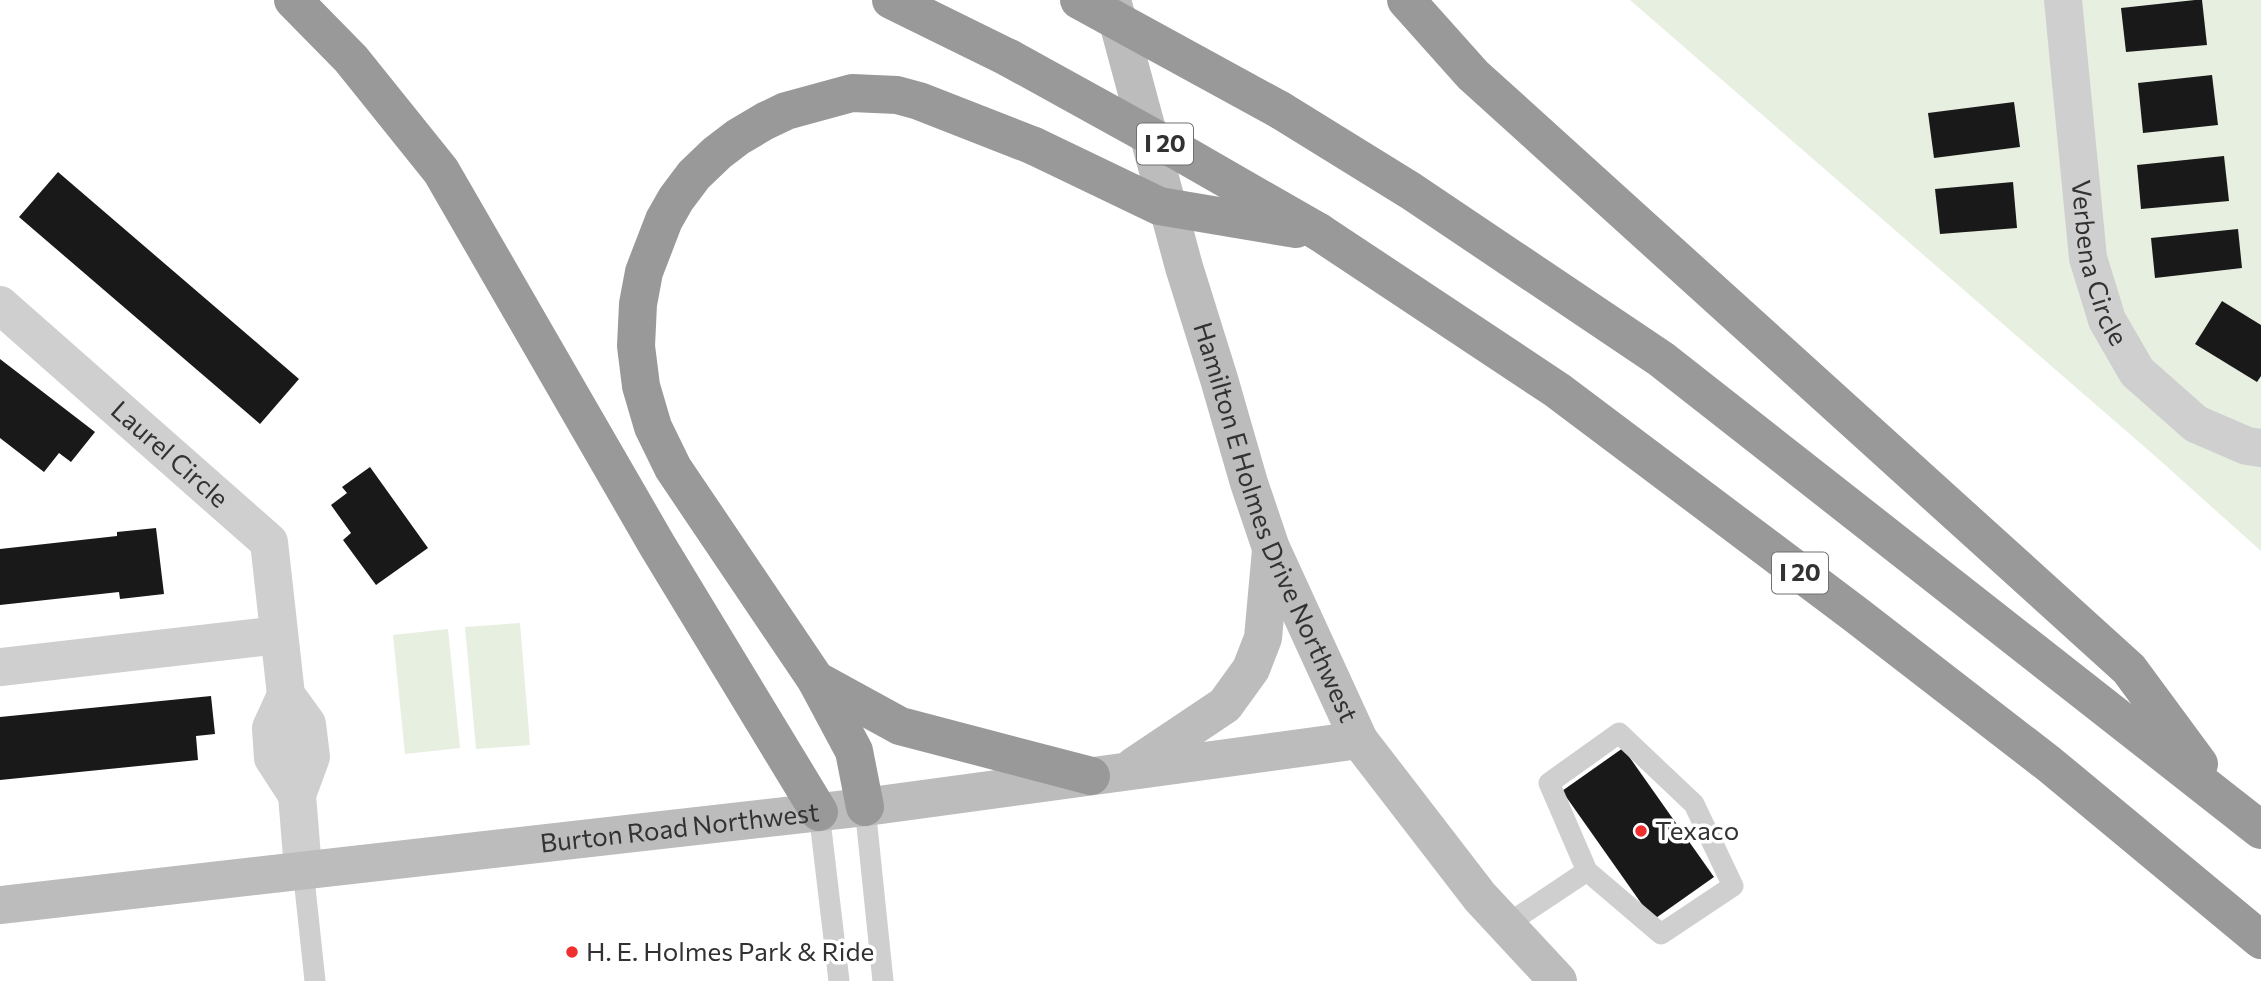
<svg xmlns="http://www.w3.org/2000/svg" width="2261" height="981" viewBox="0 0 2261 981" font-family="Commissioner,sans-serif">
<rect width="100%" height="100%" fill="#fff"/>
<g fill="#e7efe0">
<path d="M1630,0H2261V551L2155,456Z"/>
<path d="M520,623L530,745L476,749L465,627Z"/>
<path d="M448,629L460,748L405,754L393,635Z"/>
</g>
<g fill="#191919">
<path d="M2195,0H2202L2207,45L2126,52L2121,8Z"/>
<path d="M2212,75L2218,125L2143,133L2138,83Z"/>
<path d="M2014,102L2020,147L1934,158L1928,113Z"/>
<path d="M2224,156L2229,201L2141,209L2137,165Z"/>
<path d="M58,172L299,379L260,424L19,217Z"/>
<path d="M2013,182L2017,228L1940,234L1935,189Z"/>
<path d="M2238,229L2242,268L2155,278L2151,238Z"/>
<path d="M2222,301L2261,325V376L2257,382L2195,344Z"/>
<path d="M0,359L95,432L71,462L59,453L44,472L0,438Z"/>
<path d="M370,467L428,548L376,585L343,540L351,533L331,505L347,493L342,487Z"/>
<path d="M156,528L164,594L120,599L119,592L0,605V549L117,536V532Z"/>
<path d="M211,696L215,734L196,736L198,760L0,780V717Z"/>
<path d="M1623,748L1714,877L1653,920L1562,791Z"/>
</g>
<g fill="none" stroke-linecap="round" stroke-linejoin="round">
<g stroke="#cfcfcf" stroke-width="21">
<path d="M865,807L883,981"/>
<path d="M819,812L839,981"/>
<path d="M303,869L315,981"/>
<path d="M1506,925L1587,871L1549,783L1619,733L1694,804L1733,886L1661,934L1587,871"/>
</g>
<g stroke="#cfcfcf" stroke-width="38">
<path id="s1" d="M2063,0L2088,258L2107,320L2137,372L2196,424L2247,446L2261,448"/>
<path id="s2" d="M0,305L269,542L286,695L307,724L311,757L297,795L303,869"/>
<path d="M0,667L279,635"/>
<path d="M286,695L271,728L273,758L297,795"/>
</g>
<g stroke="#bcbcbc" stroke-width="38">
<path id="s3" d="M1112,0L1184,267L1219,379L1249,483L1271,548L1359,740L1480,897L1558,981"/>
<path d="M1134,766L1225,705L1251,669L1263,638L1271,550"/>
<path id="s4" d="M0,905L865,807L1359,740"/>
</g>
<g stroke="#999" stroke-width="38">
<path d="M293,0L351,59L441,171L657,545L819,812"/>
<path d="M891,0L1009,58"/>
<path d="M1406,0L1473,75L2129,669L2199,764"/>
<path d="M1280,110L1411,191L1661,359L2261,830"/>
<path d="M1034,146L919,101L897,95L852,93L786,111L765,121L738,137L717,153L694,175L676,199L664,220L644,272L638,304L636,346L641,386L653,427L673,468L816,680L900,726L1091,776"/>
<path d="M1319,232L1557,390L1855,614L2049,764L2261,940"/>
<path d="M816,680L854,751L865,807"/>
</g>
<g stroke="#999" stroke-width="38">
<path d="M1079,0L1280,110"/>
<path d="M1009,58L1183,154L1319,232"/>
<path d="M1034,146L1159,206L1296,229"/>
</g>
</g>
<g fill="#ef2f2e" stroke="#fff" stroke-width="2.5">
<circle cx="1641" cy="831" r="7"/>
<circle cx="572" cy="952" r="7"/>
</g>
<g text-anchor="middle" stroke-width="7" stroke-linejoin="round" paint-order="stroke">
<g fill="#fff" stroke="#707070" stroke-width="2">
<rect x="1137" y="123.5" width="56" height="41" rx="5"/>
<rect x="1772" y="552.5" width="56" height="41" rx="5"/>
</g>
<g font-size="24" font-weight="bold" fill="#323232">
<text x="1165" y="152">I 20</text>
<text x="1800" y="581">I 20</text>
</g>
<g font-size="26" fill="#323232" stroke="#fff">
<text dy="9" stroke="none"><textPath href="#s1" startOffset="266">Verbena Circle</textPath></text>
<text dy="9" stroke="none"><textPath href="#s2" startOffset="226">Laurel Circle</textPath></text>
<text dy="9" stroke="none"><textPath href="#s3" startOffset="548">Hamilton E Holmes Drive Northwest</textPath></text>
<text dy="9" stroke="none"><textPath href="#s4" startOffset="684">Burton Road Northwest</textPath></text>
</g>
<g font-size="26" fill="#323232" stroke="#fff" text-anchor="start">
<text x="1655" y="840">Texaco</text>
<text x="586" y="961">H. E. Holmes Park &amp; Ride</text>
</g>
</g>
</svg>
